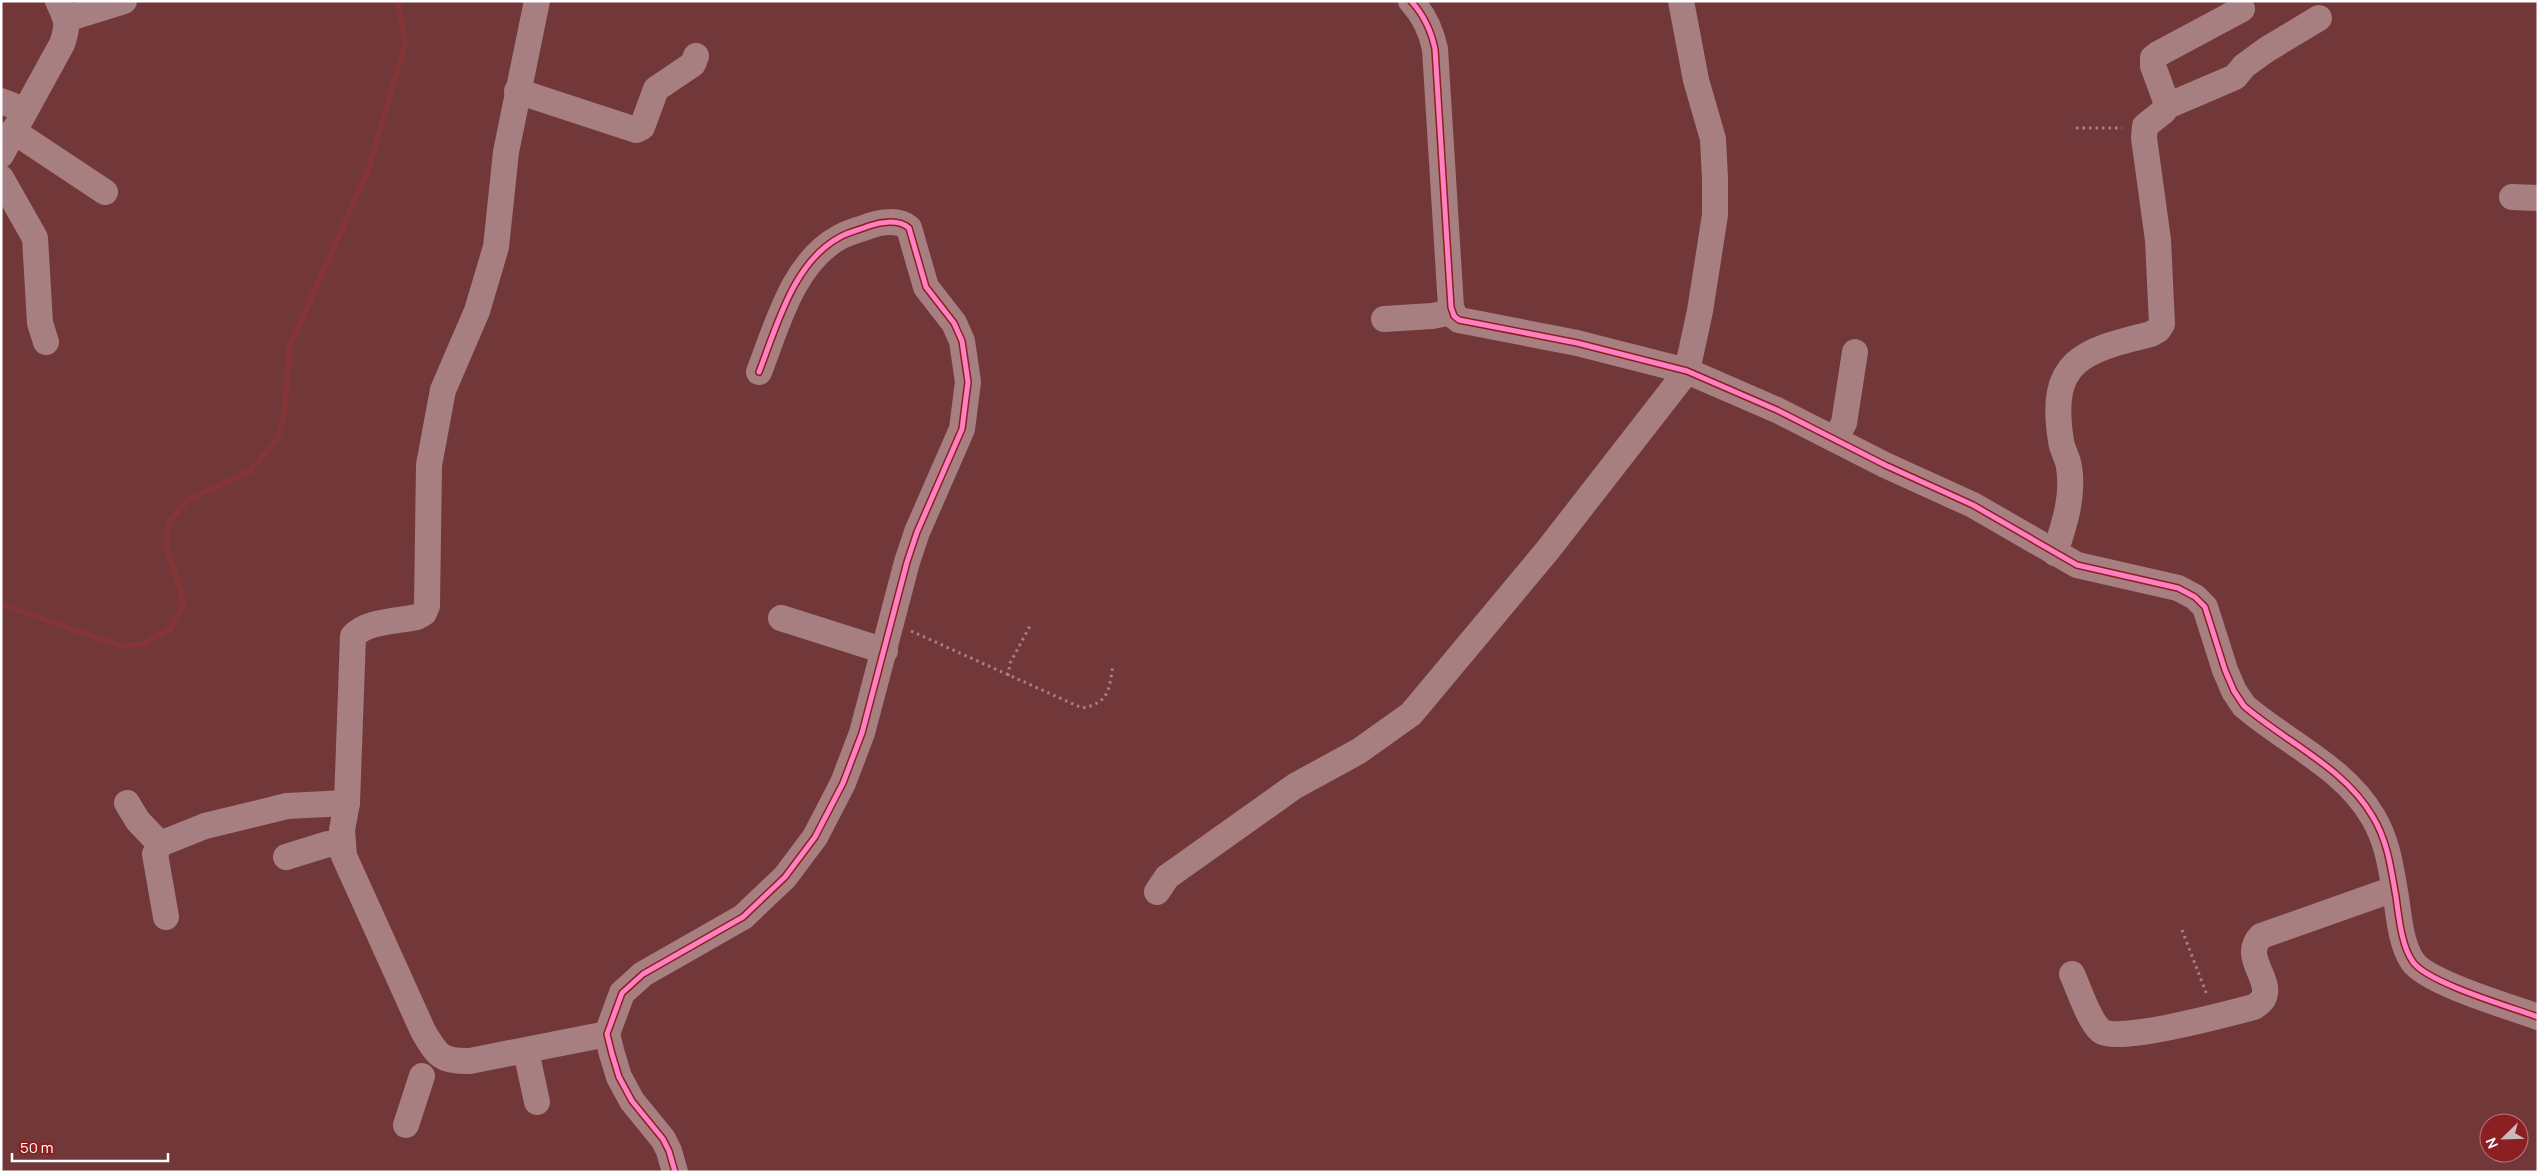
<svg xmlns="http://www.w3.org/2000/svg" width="2539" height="1173" viewBox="0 0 2539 1173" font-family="Manrope,sans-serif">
<rect width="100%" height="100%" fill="#723839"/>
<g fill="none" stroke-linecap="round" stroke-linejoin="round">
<path stroke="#833538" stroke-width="6" d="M1,604L121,646L144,644L171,628L184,603L166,544L168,523L188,500L250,471L277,440L284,413L290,346L369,168L405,44L398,1"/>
<g stroke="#a77f80" stroke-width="3" stroke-dasharray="2.5 4" stroke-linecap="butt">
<path d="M2076,128H2122"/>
<path d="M911,631L1082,708C1109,703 1109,690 1113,665"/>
<path d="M1008,676L1010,663L1030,626"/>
<path d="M2182,930L2207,995"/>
</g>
<g stroke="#a77f80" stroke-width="26">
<path d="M537,1L506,152L496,247L477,311L443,390L429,465L427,606L424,613L417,617C398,621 366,621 353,636L347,803L342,830L344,856L423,1031C437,1055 441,1062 470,1061L607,1034"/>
<path d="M1411,1C1424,15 1431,30 1435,49L1451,307L1454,316L1459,320L1577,343L1687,371L1777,410L1885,465L1973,505L2077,565L2178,588L2195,597L2205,607L2225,670L2234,691L2244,706C2287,743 2344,767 2373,817C2388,842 2391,869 2396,897C2399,917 2401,945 2413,962C2428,983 2511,1007 2538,1017"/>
<path d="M66,19L124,1"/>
<path d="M517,91L636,130L642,127L656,89L693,64L696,56"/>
<path d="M1,101L24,110"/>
<path d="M2165,107L2235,77L2244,66L2266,50L2319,18"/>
<path d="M13,131L105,192"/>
<path d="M1,155L62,44C69,24 67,20 58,1"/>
<path d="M1,178L35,238L40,323L46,342"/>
<path d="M2512,197L2538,198"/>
<path d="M1384,319L1432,316L1453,312"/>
<path d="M1835,439L1844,423L1855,352"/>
<path d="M2055,553C2064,525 2074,497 2069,467C2068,458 2062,450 2061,441C2048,360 2082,351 2151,334L2158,330L2162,324L2158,240L2144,138L2145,126L2164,111L2167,104L2153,66V58L2158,54L2242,9"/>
<path d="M781,618L885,651"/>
<path d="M127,803L138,821L160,844"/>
<path d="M286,857L328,844L343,846"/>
<path d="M1157,892L1167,877L1295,786L1359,751L1411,714L1547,551L1687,371L1700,311L1715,215V178L1713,139L1696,80L1681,1"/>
<path d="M166,917L155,854L160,844L205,826L287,806L347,803"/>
<path d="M2072,974C2079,989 2089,1021 2101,1031C2117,1044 2231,1013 2254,1007C2257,1005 2261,1002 2263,999C2274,980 2240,957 2261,936L2394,889"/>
<path d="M526,1051L537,1102"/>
<path d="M406,1125L422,1076"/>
<path d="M675,1172L669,1151L663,1139L632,1101L619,1077L612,1054L607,1034L622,993L643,974L743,917L785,877L815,837L843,783L862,733L907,562L917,532L962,429L968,382L962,341L954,323L926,287L909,228C899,219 880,222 869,226C859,230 849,232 840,237C793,262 777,326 759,372"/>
</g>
<defs>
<g id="cycleway">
<path d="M1411,1C1424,15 1431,30 1435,49L1451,307L1454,316L1459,320L1577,343L1687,371L1777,410L1885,465L1973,505L2077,565L2178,588L2195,597L2205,607L2225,670L2234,691L2244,706C2287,743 2344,767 2373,817C2388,842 2391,869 2396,897C2399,917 2401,945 2413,962C2428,983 2511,1007 2538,1017"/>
<path d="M675,1172L669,1151L663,1139L632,1101L619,1077L612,1054L607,1034L622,993L643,974L743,917L785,877L815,837L843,783L862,733L907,562L917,532L962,429L968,382L962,341L954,323L926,287L909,228C899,219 880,222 869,226C859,230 849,232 840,237C793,262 777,326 759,372"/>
</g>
</defs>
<use href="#cycleway" stroke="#8b1f22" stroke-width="8"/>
<use href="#cycleway" stroke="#ff80c0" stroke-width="5"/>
</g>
<rect width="2539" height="1173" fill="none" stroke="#ffffff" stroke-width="5"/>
<g transform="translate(2504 1138) rotate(247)"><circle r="24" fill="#8b1f22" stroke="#b9797a"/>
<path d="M0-4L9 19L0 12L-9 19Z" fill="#ceb9ba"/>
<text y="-8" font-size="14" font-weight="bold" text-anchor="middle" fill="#ffffff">N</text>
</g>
<path d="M12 1153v8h156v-8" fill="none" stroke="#ffffff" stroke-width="2.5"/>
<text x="20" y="1153" font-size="15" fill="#ffffff" stroke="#8b1f22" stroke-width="4" paint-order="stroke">50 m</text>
</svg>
